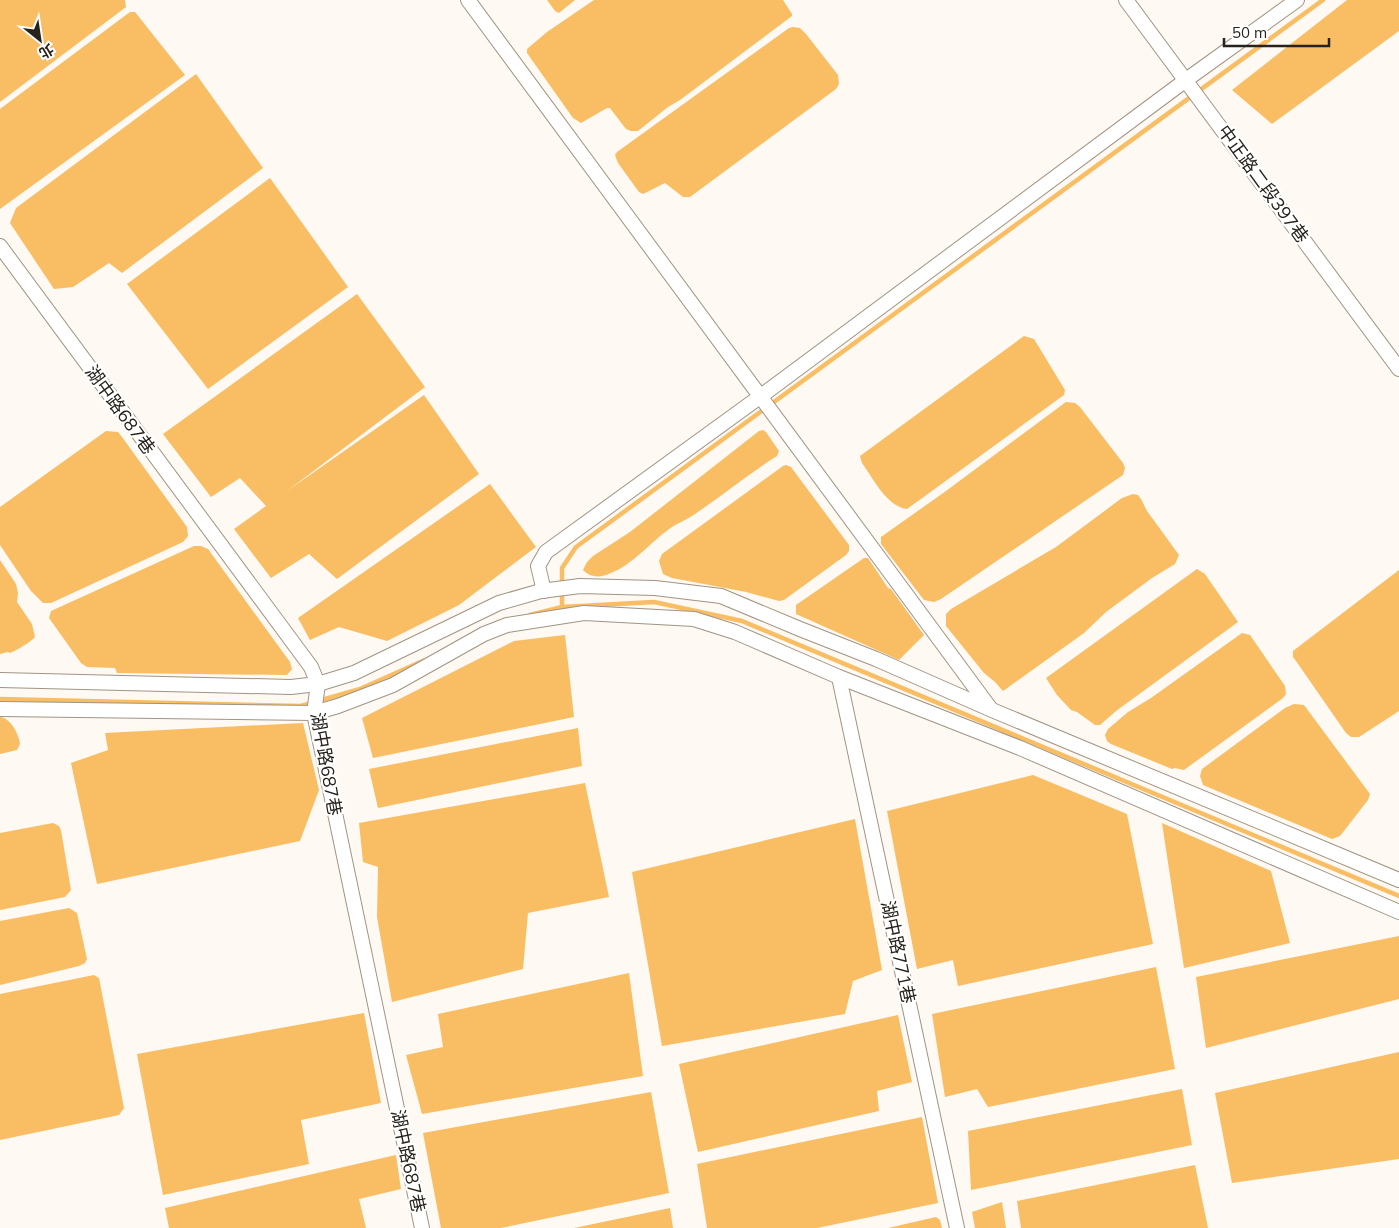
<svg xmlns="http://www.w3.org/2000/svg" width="1399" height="1228" viewBox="0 0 1399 1228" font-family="Mulish,'Noto Sans TC',sans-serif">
<rect width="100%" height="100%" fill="#fef9f2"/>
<g fill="#f9bd63">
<path d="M0,0H125L126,7L0,102Z"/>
<path d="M547,0H575L559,13L555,11Z"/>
<path d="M594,0H783L792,14V16L680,100L668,107L638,131H631L626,129L610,108H607L581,123L573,118L527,53V49L547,32Z"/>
<path d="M1347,0H1399V31L1272,124L1232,90Z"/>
<path d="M130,12H135L185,75L0,209V109Z"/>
<path d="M793,27L800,28L806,34L838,75L839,84L836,89L690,197H683L665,183L643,194L639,192L618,163L615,155L617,152L789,28Z"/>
<path d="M196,74L263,168L122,273L109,263L73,287L54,289L10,223L16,208Z"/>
<path d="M270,178L348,287L208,389L127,284Z"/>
<path d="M357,294L425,387L287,491L424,395L479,474L337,579L309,554L271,578L234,529L266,506L240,478L211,497L163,434Z"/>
<path d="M1024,336L1034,339L1065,390L1064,395L907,509C886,506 873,478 862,463L860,456Z"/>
<path d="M1066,402L1075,403L1080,407L1123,463L1125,468L1123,475L941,599L934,602L924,600L881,544V537L946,491Z"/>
<path d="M763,430L766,432L779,451L777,456C748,474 723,495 695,514C687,520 677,523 669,529C650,543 632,565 611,573C600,578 591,578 583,570L587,562L593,556L630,532L759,431Z"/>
<path d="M106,431L118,432L122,437L187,527L188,536L183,542L51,603H43L31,591L0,545V507Z"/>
<path d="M786,465L791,467L849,545V551L846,555L784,600L779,601L746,592L672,578L663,574L659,561L662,554L783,466Z"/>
<path d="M490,484L536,547L459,605L387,641L339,627L310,640L298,618Z"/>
<path d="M1133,494L1138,495L1141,499L1147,511L1179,555L1175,564L1152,578L1106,612L1084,633L1003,691L995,682L984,673L946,626V614L951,609L1056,547L1122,498Z"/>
<path d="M194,546H201L208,549L290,662L292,669L287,675L117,673L115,668L87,667L81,663L49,618L51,611Z"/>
<path d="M864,558H868L888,588L891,589L924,635L899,660L796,614V605Z"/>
<path d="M0,560L16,584L18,593L17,602L32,624L35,637C31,642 17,650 10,653L8,652L0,654Z"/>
<path d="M1197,569L1205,574L1238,622L1116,711L1100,725H1095L1077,712L1071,710L1057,695L1046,678Z"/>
<path d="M1399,570V711L1359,737H1351L1346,733L1296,661L1293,657V651Z"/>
<path d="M1242,633L1250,635L1285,686L1286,694L1283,698L1184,770L1175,768L1172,769L1111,744L1107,741L1105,735L1108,729L1128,712L1151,698Z"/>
<path d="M565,635L574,717L373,758L362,718L514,641Z"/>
<path d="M1294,704L1304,705L1370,794L1368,800L1340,836L1332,839L1203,785L1200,776L1202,769L1285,708Z"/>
<path d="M0,717C11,718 19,735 20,744L17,750L0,754Z"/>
<path d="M303,723L319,790L300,841L97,884L71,763L108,750L105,733Z"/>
<path d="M578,728L582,766L378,808L369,769Z"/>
<path d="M1033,775L1127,814L1153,944L958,986L953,960L917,969L887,811Z"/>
<path d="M585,783L609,897L528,913L523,969L392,1002L377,917L378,867L363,862L359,823Z"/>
<path d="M855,819L882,970L853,981L845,1014L662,1046L632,872Z"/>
<path d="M53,823L59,826L61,830L71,890L65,897L0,910V833Z"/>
<path d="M1162,823L1271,871L1290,943L1184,968Z"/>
<path d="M69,908L77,913L87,959L85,963L79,966L0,985V921Z"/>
<path d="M1399,936V999L1206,1048L1196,977Z"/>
<path d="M1156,967L1175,1069L988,1107L977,1089L945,1097L932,1014Z"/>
<path d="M629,973L643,1076L422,1114L406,1055L443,1047L438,1014Z"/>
<path d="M94,975L99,978L124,1108L119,1115L0,1140V994Z"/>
<path d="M364,1013L381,1103L301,1120L309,1164L163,1195L137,1054Z"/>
<path d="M898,1015L912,1082L877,1091L879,1111L698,1152L679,1064Z"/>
<path d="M1399,1052V1159L1232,1183L1215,1093Z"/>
<path d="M1182,1089L1192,1145L971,1190L968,1131Z"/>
<path d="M651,1092L669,1193L501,1228H441L423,1133Z"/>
<path d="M922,1117L938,1203L817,1228H707L697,1164Z"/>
<path d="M396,1155L401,1189L359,1199L366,1228H169L165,1208Z"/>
<path d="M1195,1165L1208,1228H1021L1017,1201Z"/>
<path d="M1002,1202L1006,1228H975L972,1212Z"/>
<path d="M670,1208L673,1228H574Z"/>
<path d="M936,1217L940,1220L942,1228H888Z"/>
</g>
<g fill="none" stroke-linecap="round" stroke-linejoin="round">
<g stroke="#f9bd63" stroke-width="4.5">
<path d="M562,607V568L576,547L1323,0"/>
<path d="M530,615L562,607L654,602L742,621L1399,896"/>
<path d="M0,699L301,706L360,689L425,660"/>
</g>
<defs>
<g id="minor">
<path d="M468,0L990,708"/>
<path d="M1126,0L1399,369"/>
<path d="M0,246L311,667L318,684L314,713L422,1228"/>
<path d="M544,591L538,566L546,552L761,396L1186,80L1297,0"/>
<path d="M839,677L957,1228"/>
<path d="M0,680L291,687L318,684L354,673L499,603L541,591L580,586L655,588L721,596L800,629L876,659L992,710L1399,880"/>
<path d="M0,709L314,713L338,706L393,685L484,634L507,625L584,613L694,619L735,632L839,677L1020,748L1399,912"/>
</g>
</defs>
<use href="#minor" stroke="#a09484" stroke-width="16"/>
<use href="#minor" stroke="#fff" stroke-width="14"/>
</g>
<g text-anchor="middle" stroke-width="4.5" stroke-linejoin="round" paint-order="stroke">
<g font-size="18" fill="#27221b" stroke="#fff">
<text transform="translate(1263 184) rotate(54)" y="6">中正路二段397巷</text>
<text transform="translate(120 410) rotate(54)" y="6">湖中路687巷</text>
<text transform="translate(326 764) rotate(80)" y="6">湖中路687巷</text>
<text transform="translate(898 952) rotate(78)" y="6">湖中路771巷</text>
<text transform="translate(408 1161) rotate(78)" y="6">湖中路687巷</text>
</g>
</g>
<g transform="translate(40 40) rotate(150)" stroke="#ffffff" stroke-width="4" paint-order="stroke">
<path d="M0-4L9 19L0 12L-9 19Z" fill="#27221b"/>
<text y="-8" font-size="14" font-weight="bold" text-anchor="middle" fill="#27221b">北</text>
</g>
<path d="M1224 38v8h105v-8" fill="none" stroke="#27221b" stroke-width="2.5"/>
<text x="1232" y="38" font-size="15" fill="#27221b" stroke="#ffffff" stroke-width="4" paint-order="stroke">50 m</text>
</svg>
